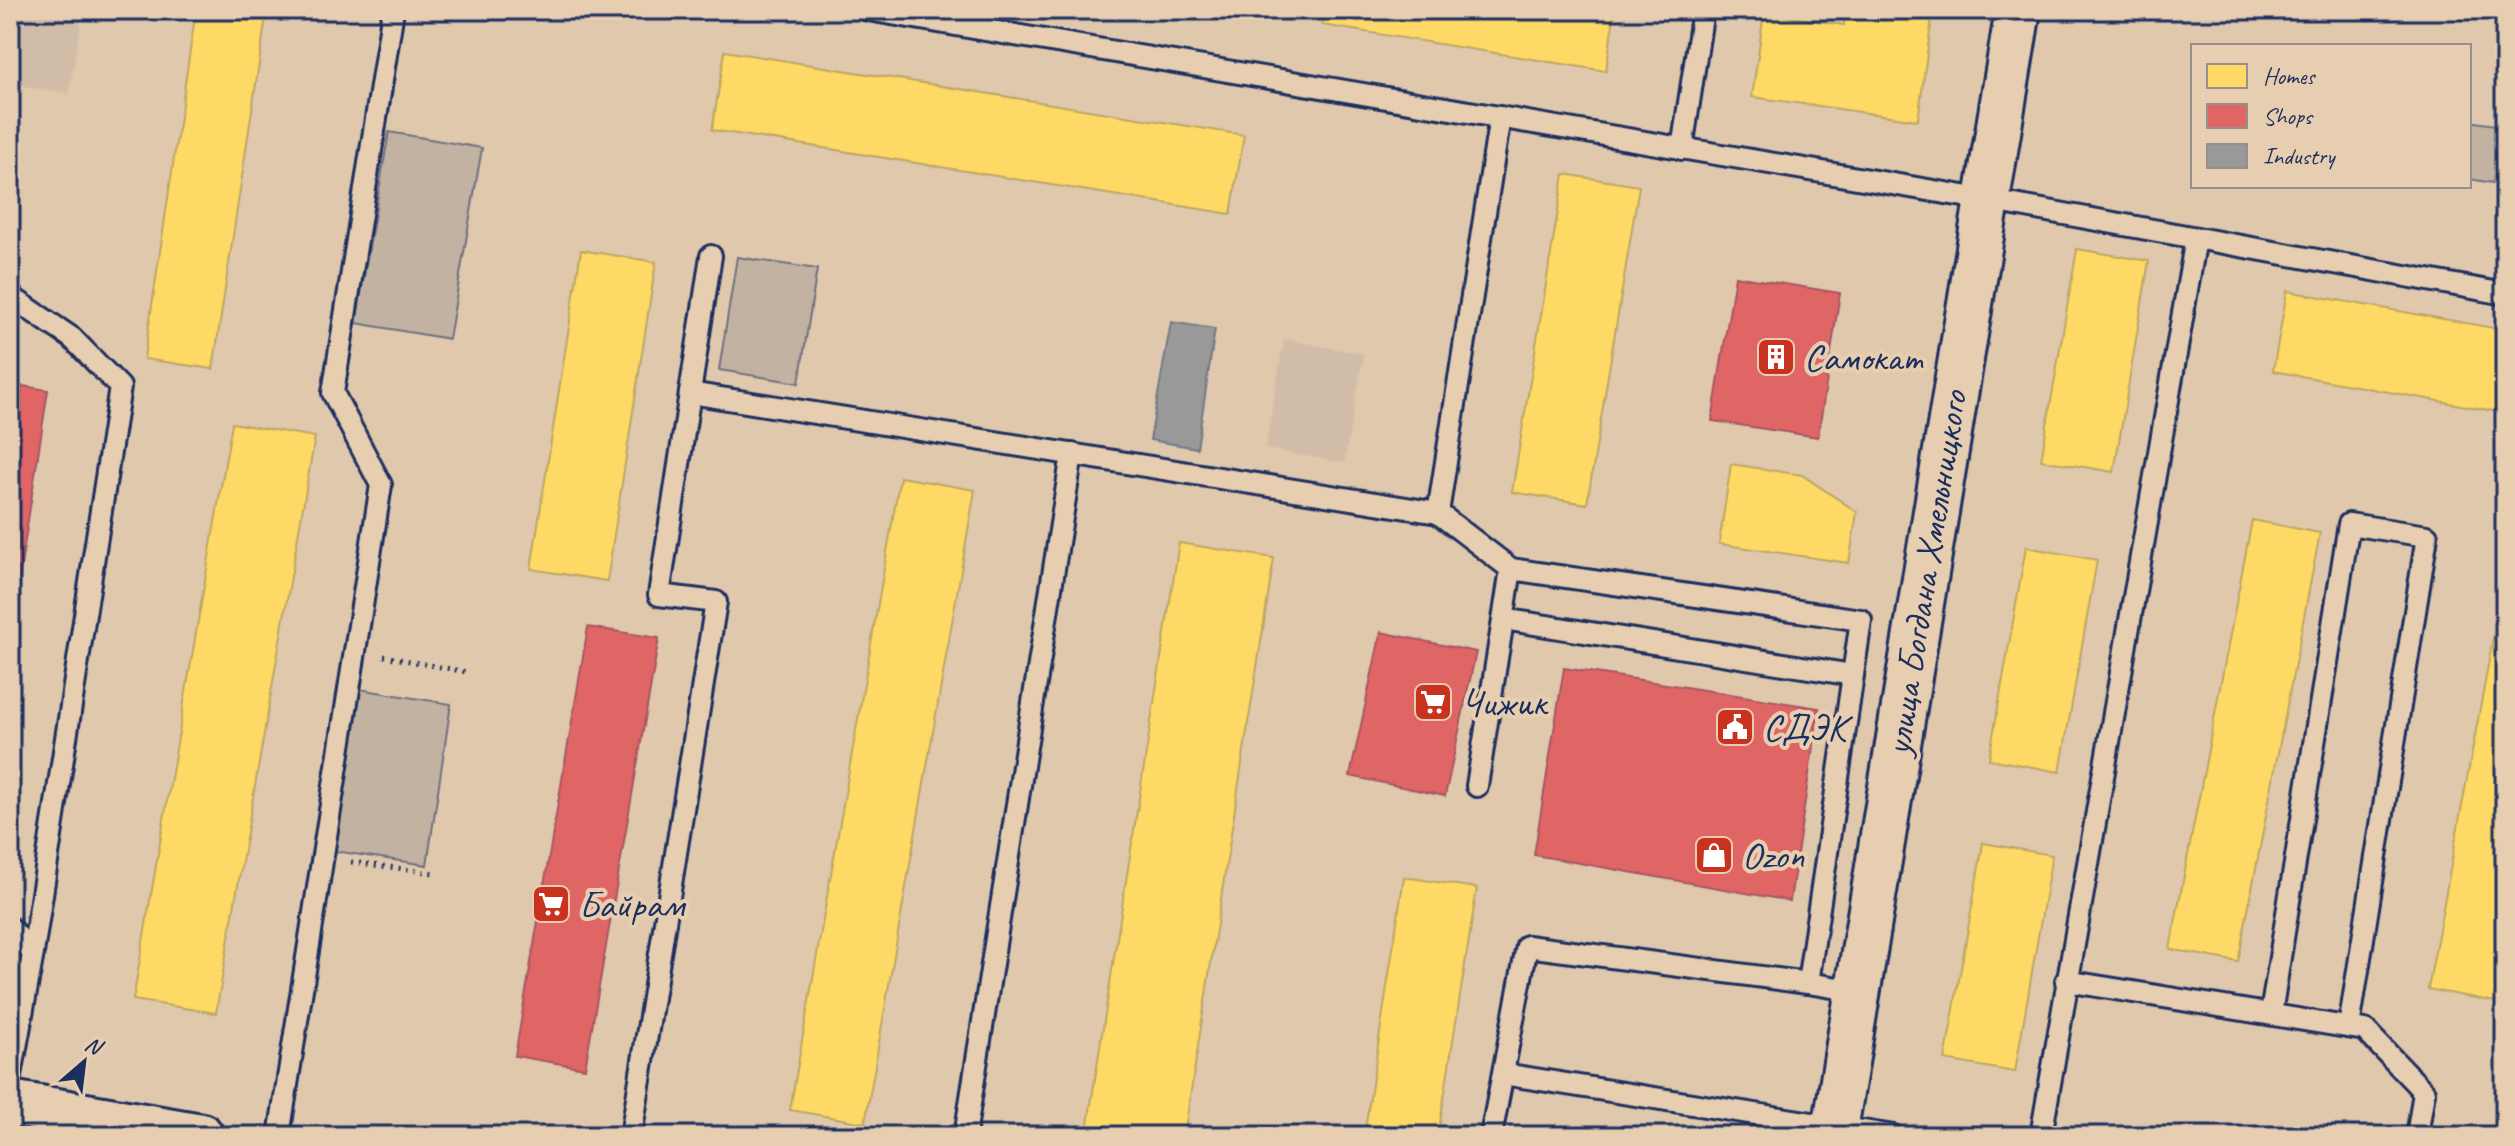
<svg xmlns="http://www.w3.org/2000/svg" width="2515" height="1146" viewBox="0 0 2515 1146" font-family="Caveat,sans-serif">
<rect width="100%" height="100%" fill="#e0c8ad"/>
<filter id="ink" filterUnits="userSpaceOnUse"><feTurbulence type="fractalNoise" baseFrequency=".0125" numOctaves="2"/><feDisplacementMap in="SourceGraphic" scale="16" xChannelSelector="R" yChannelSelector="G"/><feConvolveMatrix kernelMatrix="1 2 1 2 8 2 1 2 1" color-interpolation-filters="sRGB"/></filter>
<g filter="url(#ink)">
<g fill="#d1bda7">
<path d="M10,10H83L69,94L10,84Z"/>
<path d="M1284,339L1364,354L1344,463L1265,449Z"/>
</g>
<g fill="#c2b2a1" stroke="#6e7080" stroke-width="2">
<path d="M2469,121L2502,126L2493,183L2469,179Z"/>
<path d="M389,132L482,148L449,339L356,323Z"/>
<path d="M737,257L817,269L799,383L719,370Z"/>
<path d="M359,689L451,704L427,865L334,851Z"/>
</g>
<g fill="#ffd966" stroke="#bba664" stroke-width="2">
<path d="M196,10H267L213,369L144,359Z"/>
<path d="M1324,10H1615L1606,71L1322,25Z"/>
<path d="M1846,10H1933L1918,120L1752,97L1764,13L1844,25Z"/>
<path d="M725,51L1244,135L1231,214L712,130Z"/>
<path d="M1564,174L1639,186L1587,504L1512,492Z"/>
<path d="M2077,249L2149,261L2114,472L2041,460Z"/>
<path d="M581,250L656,262L607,581L531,569Z"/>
<path d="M2287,291L2505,330V413L2273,371Z"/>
<path d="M232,423L315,437L216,1013L133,1000Z"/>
<path d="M1731,464L1802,475L1857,512L1849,563L1719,544Z"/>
<path d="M900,477L975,490L865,1123L790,1110Z"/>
<path d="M2252,520L2320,533L2238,962L2170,949Z"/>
<path d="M1179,543L1274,558L1184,1136H1086Z"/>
<path d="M2026,547L2097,560L2060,772L1989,759Z"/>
<path d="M2505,574V955L2496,1002L2428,989Z"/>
<path d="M1983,843L2052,855L2015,1072L1945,1060Z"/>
<path d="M1404,877L1477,888L1438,1136H1364Z"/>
<path d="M1620,1128L1670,1136H1619Z"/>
</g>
<g fill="#e06666" stroke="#a55664" stroke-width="2">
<path d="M1735,276L1840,293L1818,437L1712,421Z"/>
<path d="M10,384L48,390L10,638Z"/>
<path d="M588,627L659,638L585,1068L515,1056Z"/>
<path d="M1381,632L1476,652L1445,796L1350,776Z"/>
<path d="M1564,668L1819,708L1790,901L1534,855Z"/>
</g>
<path fill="#999" stroke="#737987" stroke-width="2" d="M1171,322L1215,329L1197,448L1150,440Z"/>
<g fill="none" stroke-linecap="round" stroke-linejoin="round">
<defs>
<g id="lane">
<path d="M868,10L1987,200L2505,294"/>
<path d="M1682,149L1703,10"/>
<path d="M10,296L72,338L120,387L33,953L10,1081"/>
<path d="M690,393L1438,513L1500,117"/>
<path d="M1438,513L1511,569L1861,620L1808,983L1527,946L1491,1136"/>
<path d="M1503,619L1853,675"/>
<path d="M1477,786L1511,569"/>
<path d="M10,928L33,953"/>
<path d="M2066,981L2365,1030L2424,1092L2417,1136"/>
<path d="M1808,983L1856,991"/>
<path d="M2271,1014L2349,524L2427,536L2349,1027"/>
<path d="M1503,1074L1894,1136"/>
<path d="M279,1136L381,485L333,393L393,10"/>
<path d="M631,1136L716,602L659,595L711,256"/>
<path d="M965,1136L1072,454"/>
<path d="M2041,1136L2196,238"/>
</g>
<g id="secondary">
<path d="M10,1103L201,1136"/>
<path d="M1834,1136L2018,10"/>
</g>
</defs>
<use href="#lane" stroke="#1b2f5e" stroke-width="26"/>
<use href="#secondary" stroke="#1b2f5e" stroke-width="50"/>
<g stroke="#1b2f5e" stroke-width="5" stroke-dasharray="2 6" stroke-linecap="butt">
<path d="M384,656L466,672"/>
<path d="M351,862L434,873"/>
</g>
<use href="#lane" stroke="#e8ceb0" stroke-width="20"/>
<use href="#secondary" stroke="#e8ceb0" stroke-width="44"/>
</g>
</g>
<defs>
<symbol id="building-square" viewBox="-11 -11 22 22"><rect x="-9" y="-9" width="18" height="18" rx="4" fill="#c8321e" stroke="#e8ceb0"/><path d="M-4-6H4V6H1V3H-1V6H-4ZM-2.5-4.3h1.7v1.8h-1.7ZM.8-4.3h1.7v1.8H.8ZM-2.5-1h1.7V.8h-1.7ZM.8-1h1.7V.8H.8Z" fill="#fff"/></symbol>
<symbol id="supermarket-square" viewBox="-11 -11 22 22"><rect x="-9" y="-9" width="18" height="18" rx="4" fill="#c8321e" stroke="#e8ceb0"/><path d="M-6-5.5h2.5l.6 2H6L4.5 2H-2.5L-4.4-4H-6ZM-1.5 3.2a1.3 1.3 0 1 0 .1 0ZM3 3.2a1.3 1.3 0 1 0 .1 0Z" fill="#fff"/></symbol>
<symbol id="civic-square" viewBox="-11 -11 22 22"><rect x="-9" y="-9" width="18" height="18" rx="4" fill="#c8321e" stroke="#e8ceb0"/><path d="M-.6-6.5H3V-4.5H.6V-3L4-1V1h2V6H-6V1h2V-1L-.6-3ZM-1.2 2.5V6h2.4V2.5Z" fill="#fff"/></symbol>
<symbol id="shop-square" viewBox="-11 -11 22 22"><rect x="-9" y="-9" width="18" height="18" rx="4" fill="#c8321e" stroke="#e8ceb0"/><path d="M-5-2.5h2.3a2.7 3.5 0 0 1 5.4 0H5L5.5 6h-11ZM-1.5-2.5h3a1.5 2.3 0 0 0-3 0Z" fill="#fff"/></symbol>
</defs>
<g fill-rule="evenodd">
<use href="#building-square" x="1754" y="335" width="44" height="44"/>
<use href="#supermarket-square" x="1411" y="680" width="44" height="44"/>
<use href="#civic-square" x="1713" y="705" width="44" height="44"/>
<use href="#shop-square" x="1692" y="833" width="44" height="44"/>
<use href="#supermarket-square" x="529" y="882" width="44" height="44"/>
</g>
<g text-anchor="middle" stroke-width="8" stroke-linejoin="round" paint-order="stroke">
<g font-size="38" fill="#1b2f5e" stroke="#e8ceb0" text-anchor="start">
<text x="1804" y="370">Самокат</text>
<text x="1461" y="715">Чижик</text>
<text x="1763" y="740">СДЭК</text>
<text x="1742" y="868">Ozon</text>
<text x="579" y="917">Байрам</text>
</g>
<g font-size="38" fill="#1b2f5e" stroke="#e8ceb0">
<text transform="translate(1925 573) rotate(-81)" y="13">улица Богдана Хмельницкого</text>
</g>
</g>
<rect width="2515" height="1146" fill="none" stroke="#e8ceb0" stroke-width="40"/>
<rect x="20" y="20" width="2475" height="1106" fill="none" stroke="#1b2f5e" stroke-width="3" filter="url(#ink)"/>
<rect x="2191" y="44" width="280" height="144" fill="#e8ceb0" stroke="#968e8f" stroke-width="2"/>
<rect x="2207" y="64" width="40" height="24" fill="#ffd966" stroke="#968e8f" stroke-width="2"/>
<text x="2263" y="84" font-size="24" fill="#1b2f5e">Homes</text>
<rect x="2207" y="104" width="40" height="24" fill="#e06666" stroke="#968e8f" stroke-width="2"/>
<text x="2263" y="124" font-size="24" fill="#1b2f5e">Shops</text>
<rect x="2207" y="144" width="40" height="24" fill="#999999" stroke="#968e8f" stroke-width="2"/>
<text x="2263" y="164" font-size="24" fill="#1b2f5e">Industry</text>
<g transform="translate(84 1062) rotate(28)" stroke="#e8ceb0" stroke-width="6" paint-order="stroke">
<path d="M0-6L14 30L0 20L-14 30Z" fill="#1b2f5e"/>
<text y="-12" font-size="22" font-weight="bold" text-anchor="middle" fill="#1b2f5e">N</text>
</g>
</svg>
